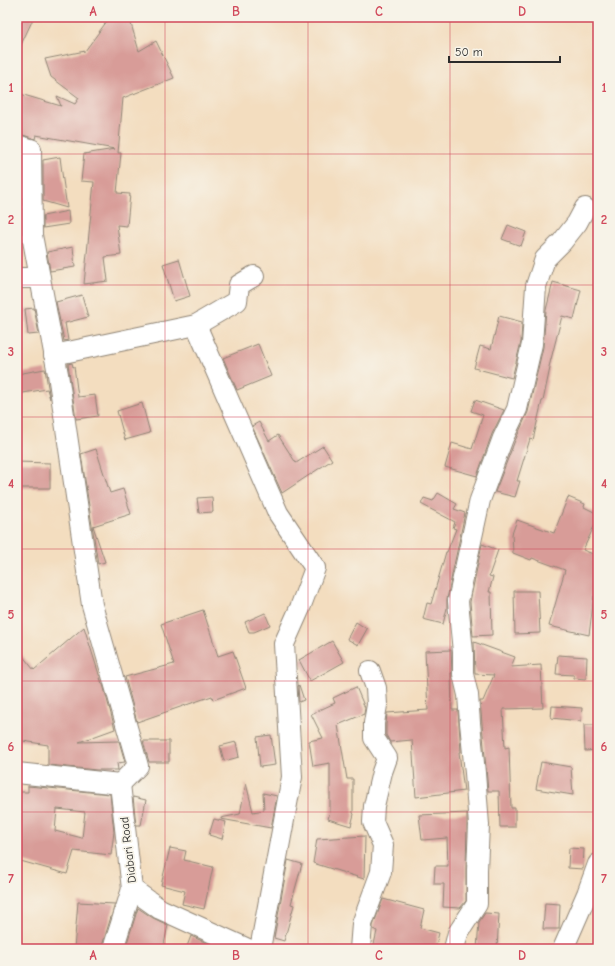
<svg xmlns="http://www.w3.org/2000/svg" width="615" height="966" viewBox="0 0 615 966" font-family="'Comic Neue',sans-serif">
<rect width="100%" height="100%" fill="#f7f3e8"/>
<filter id="ink" filterUnits="userSpaceOnUse"><feTurbulence type="fractalNoise" baseFrequency=".025" numOctaves="2"/><feDisplacementMap in="SourceGraphic" scale="8" xChannelSelector="R" yChannelSelector="G"/><feConvolveMatrix kernelMatrix="1 2 1 2 8 2 1 2 1" color-interpolation-filters="sRGB"/></filter>
<filter id="wash" filterUnits="userSpaceOnUse"><feTurbulence type="fractalNoise" baseFrequency=".012" numOctaves="4" result="noise"/><feDisplacementMap in="SourceGraphic" scale="16" xChannelSelector="R" yChannelSelector="G"/><feGaussianBlur stdDeviation="0.9" result="paint"/><feColorMatrix in="noise" values="0 0 0 0 0 0 0 0 0 0 0 0 0 0 0 0 0 1.4 0 .05"/><feComposite in="paint" operator="in"/></filter>
<g filter="url(#wash)">
<rect width="100%" height="100%" fill="#f3ddbf"/>
<g id="blocks">
<g fill="#d89c98" fill-rule="evenodd">
<path d="M17,17H34L17,53Z"/>
<path d="M110,17H129L139,51L156,41L174,78L123,98L118,153H121L117,193L130,194L127,226L117,225L121,255L105,257L108,281L84,284L94,182L81,181L84,154L115,149L36,135L35,139L20,134H17V93L61,106L57,96L75,104L79,98L51,77L45,59L85,51Z"/>
<path d="M17,157L20,158V211H17Z"/>
<path d="M60,157L62,173L67,208L43,201V160Z"/>
<path d="M68,211L69,224L43,228V216Z"/>
<path d="M508,225L526,232L521,246L502,239Z"/>
<path d="M73,247L75,267L50,271L47,252Z"/>
<path d="M179,259L190,296L174,301L163,264Z"/>
<path d="M553,282L581,290L574,319L562,316L549,367L550,368L543,401H542L533,440L530,439L517,481H520L515,497L495,492L514,443L528,412L543,347L546,310Z"/>
<path d="M82,295L88,317L65,323L68,340L64,341L56,302Z"/>
<path d="M34,308L39,334L28,335L25,309Z"/>
<path d="M499,316L522,322L521,342L512,378L474,368L480,346L491,349Z"/>
<path d="M258,344L271,376L237,390L223,358Z"/>
<path d="M72,363L73,367L74,366L78,397L95,395L98,416L76,419L68,364Z"/>
<path d="M45,369L50,399L47,389L17,394V374Z"/>
<path d="M475,400L504,410L492,434L477,476L445,467L452,443L472,449L483,415L471,411Z"/>
<path d="M142,403L150,433L125,440L117,411Z"/>
<path d="M259,422L269,441L278,435L296,463L323,446L332,460L282,493L252,426Z"/>
<path d="M96,449L110,493L123,489L131,514L93,526L105,562L98,564L81,454Z"/>
<path d="M17,462L50,463V488H17Z"/>
<path d="M438,493L457,504L454,509L465,513L447,599V608L443,624L423,619L427,603L431,604L446,552H447L456,529L453,528L455,522L421,504L424,498L433,501Z"/>
<path d="M212,497L213,512L199,513L197,498Z"/>
<path d="M568,497L585,504L584,507L598,514V518L583,550L598,556V597L594,596L589,635L549,626L565,570L532,558L531,560L513,553L512,534L517,520L554,533Z"/>
<path d="M482,544L498,550L489,576L493,577L489,592H491L492,635L473,636L470,602Z"/>
<path d="M514,591H538L540,633L515,634Z"/>
<path d="M203,610L218,656L233,651L246,688L213,700L212,696L137,722L125,677L174,664L161,624Z"/>
<path d="M265,613L270,625L254,632H249L245,622Z"/>
<path d="M356,622L367,629L358,645L347,639Z"/>
<path d="M84,627L102,684H103L115,729L79,742L119,741L125,762L117,763L118,770H96L48,765V745L17,740V649L34,670Z"/>
<path d="M332,641L344,662L310,681L299,660Z"/>
<path d="M474,642L515,657L511,667L541,665L543,708L503,709L505,748L509,747L511,808H515V827H500L499,791H488L480,701H483L494,675L475,674Z"/>
<path d="M451,650L452,673H451L452,710H458L461,752H459L464,791L416,797L412,740L390,742L386,735V724L387,713L428,710L425,651Z"/>
<path d="M558,655L587,657L586,679L574,678V675L556,674Z"/>
<path d="M299,685L304,700L299,702L298,686Z"/>
<path d="M356,687L365,708L364,714L338,725L347,779H353V813L354,814L351,826L328,819L330,812V763L313,766L309,741L323,738L311,714L335,703L333,698Z"/>
<path d="M552,706L582,708L581,721L551,718Z"/>
<path d="M584,725H598V750L585,751Z"/>
<path d="M271,735L275,765L260,767L257,737Z"/>
<path d="M143,741H169V762H149Z"/>
<path d="M236,742L239,757L224,761L220,746Z"/>
<path d="M541,762L571,767L573,795L536,789Z"/>
<path d="M246,783L253,812L264,810L263,793L277,796L271,828L221,819V818L240,814Z"/>
<path d="M28,786L110,794L114,832L111,855L74,851L67,874L17,860V792H28ZM57,809L85,812L82,838L55,831Z"/>
<path d="M133,797L146,800L141,825H136Z"/>
<path d="M467,813V825L466,869V901L460,908L443,907L444,884H434L435,866H448L447,838L422,840L419,815Z"/>
<path d="M214,819L226,822L222,839L209,835Z"/>
<path d="M365,836L364,879L313,863L317,839Z"/>
<path d="M170,848L186,851L184,860L213,867L204,909L182,904L185,891L161,885Z"/>
<path d="M569,848L584,849L583,869L568,868Z"/>
<path d="M288,860L302,864L291,904L294,905L284,941L274,938Z"/>
<path d="M383,899L424,910L420,928L439,933L435,949H373L377,931L373,929V926Z"/>
<path d="M78,902L115,904L102,946V949H74Z"/>
<path d="M545,903L560,904L559,929H543Z"/>
<path d="M138,908L153,918L168,925L163,949H125Z"/>
<path d="M485,913L499,914L497,949H477L479,922Z"/>
<path d="M191,936L220,949H186Z"/>
</g>
</g>
</g>
<g filter="url(#ink)">
<use href="#blocks" fill-opacity="0" stroke="#8f8475" stroke-width="1"/>
<g fill="none" stroke-linecap="round" stroke-linejoin="round">
<defs>
<g id="minor">
<path d="M17,145L31,149L32,235L58,374L92,605L138,766L120,784"/>
<path d="M17,278H40"/>
<path d="M196,325L278,513L315,568L300,608L284,644L292,777L260,949"/>
<path d="M54,355L196,325L237,301L239,285L254,276"/>
<path d="M17,773L120,784L132,889L160,909L248,949"/>
<path d="M113,949L132,889"/>
<path d="M360,949L362,924L381,872L383,845L373,822L374,806L382,772L387,758L374,738V723L377,705L376,688L370,671"/>
<path d="M454,949L458,933L477,904V870L479,825L475,773L470,723L468,695L463,674V652L458,601L480,500L503,438L517,409L532,344L536,286L545,259L562,242L577,223L585,208"/>
<path d="M563,949L587,894L598,864"/>
</g>
</defs>
<use href="#minor" stroke="#8f8475" stroke-width="22"/>
<use href="#minor" stroke="#fff" stroke-width="20"/>
</g>
</g>
<path fill="none" stroke="#d1495b" stroke-width="1" stroke-opacity="0.55" d="M165,17V949M308,17V949M450,17V949M17,154H598M17,285H598M17,417H598M17,549H598M17,681H598M17,812H598"/>
<g text-anchor="middle" stroke-width="3.5" stroke-linejoin="round" paint-order="stroke">
<g font-size="12" fill="#2b2b2b" stroke="#f7f3e8">
<text transform="translate(128 850) rotate(-97)" y="4">Diabari Road</text>
</g>
</g>
<rect width="615" height="966" fill="none" stroke="#f7f3e8" stroke-width="44"/>
<path d="M449 56v6h111v-6" fill="none" stroke="#2b2b2b" stroke-width="2"/>
<text x="455" y="56" font-size="12" fill="#2b2b2b" stroke="#f7f3e8" stroke-width="3" paint-order="stroke">50 m</text>
<rect x="22" y="22" width="571" height="922" fill="none" stroke="#d1495b" stroke-width="1.5"/>
<g font-size="13" text-anchor="middle" font-weight="bold" fill="#d1495b">
<text x="93" y="16">A</text>
<text x="236" y="16">B</text>
<text x="379" y="16">C</text>
<text x="522" y="16">D</text>
<text x="11" y="92">1</text>
<text x="604" y="92">1</text>
<text x="11" y="224">2</text>
<text x="604" y="224">2</text>
<text x="11" y="356">3</text>
<text x="604" y="356">3</text>
<text x="11" y="488">4</text>
<text x="604" y="488">4</text>
<text x="11" y="619">5</text>
<text x="604" y="619">5</text>
<text x="11" y="751">6</text>
<text x="604" y="751">6</text>
<text x="11" y="883">7</text>
<text x="604" y="883">7</text>
<text x="93" y="960">A</text>
<text x="236" y="960">B</text>
<text x="379" y="960">C</text>
<text x="522" y="960">D</text>
</g>
</svg>
